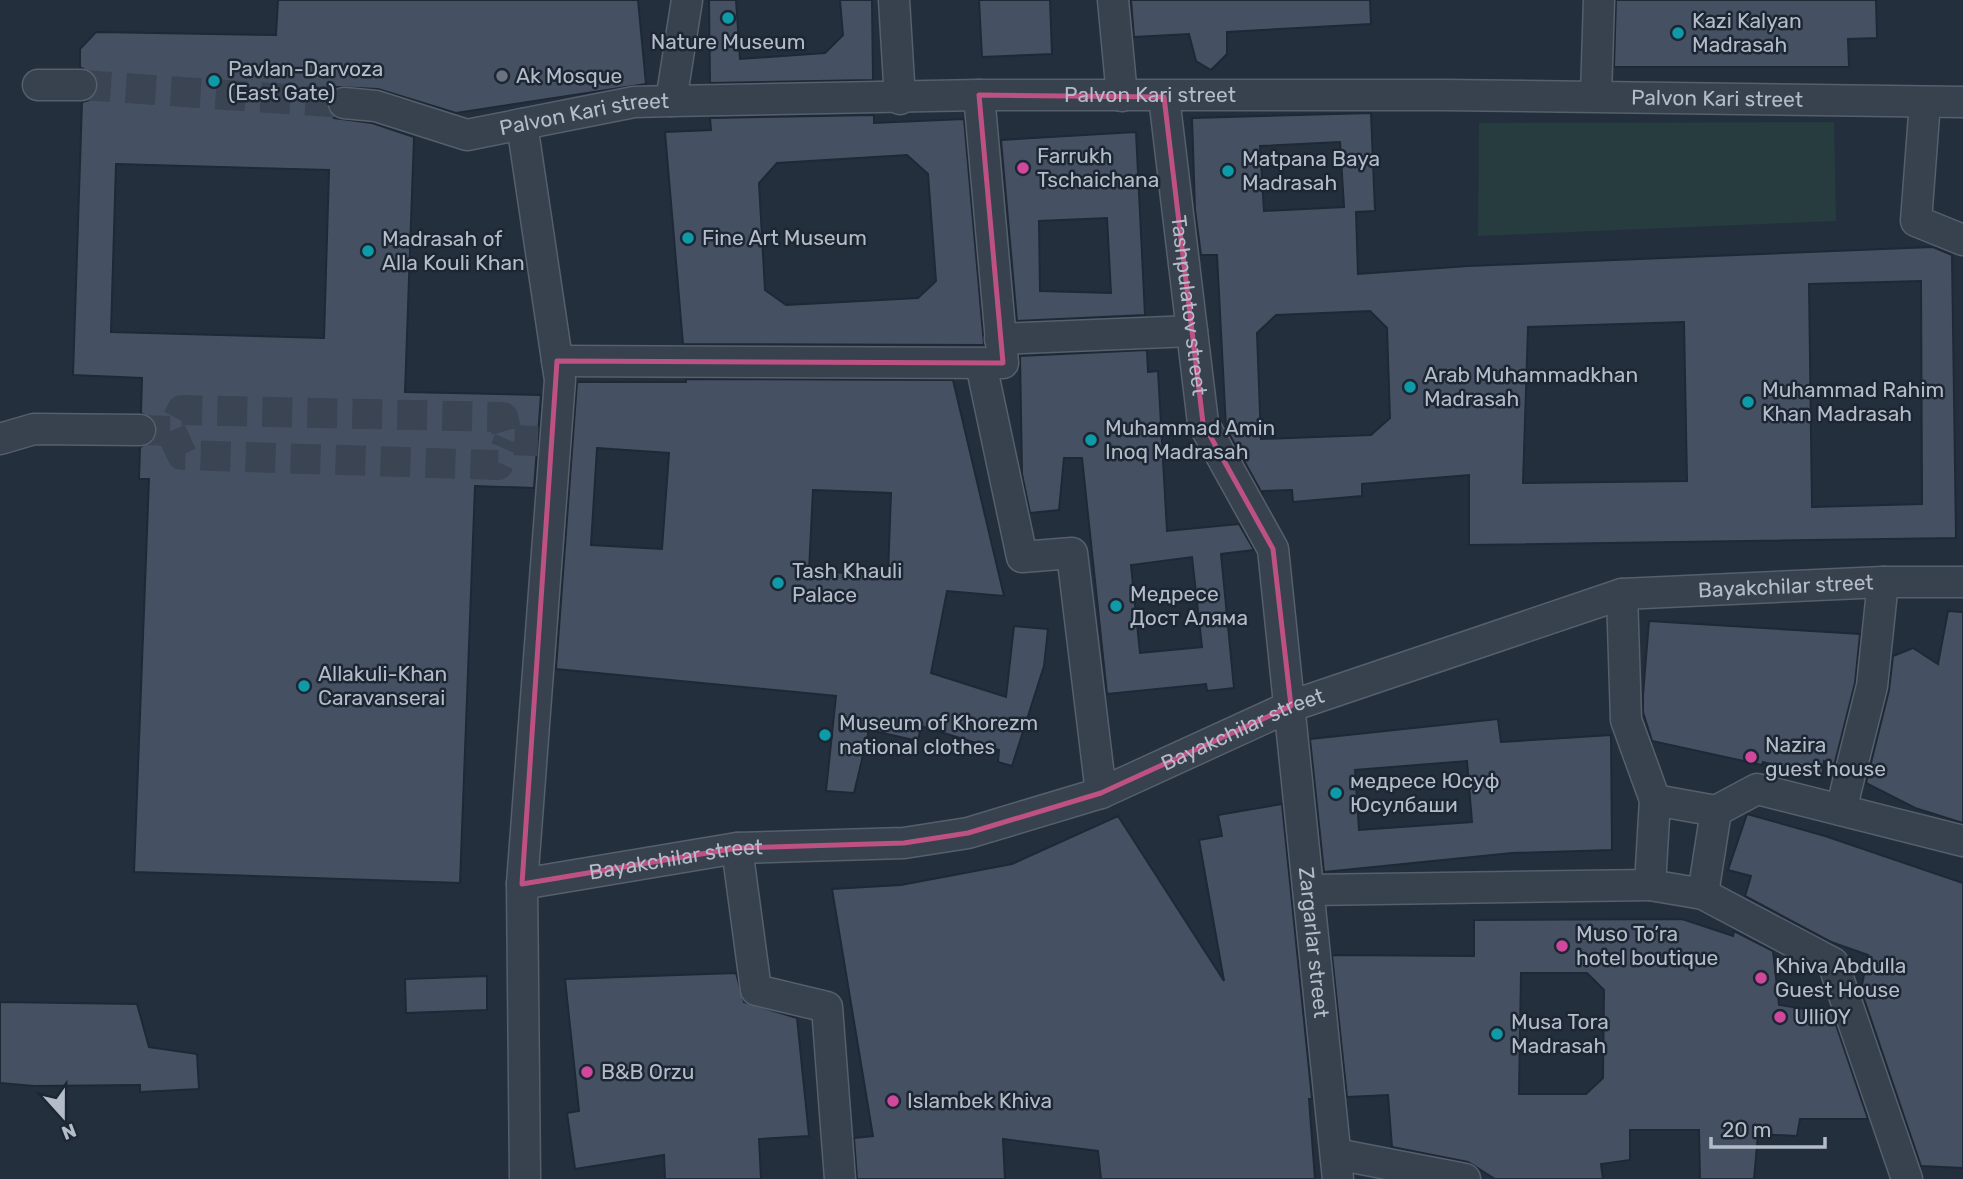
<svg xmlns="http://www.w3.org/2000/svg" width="1963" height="1179" viewBox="0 0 1963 1179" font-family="Rubik,sans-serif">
<rect width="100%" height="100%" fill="#242f3e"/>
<path fill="#263c3f" d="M1834,122L1836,221L1478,236L1479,123Z"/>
<g fill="#455162" stroke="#1f2835" stroke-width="2" fill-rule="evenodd">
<path d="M278,0H638L646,84L456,113L378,89L337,87L327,101L328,111L334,118L372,123L414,137L405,392L541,395L534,488L475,486L460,883L134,872L149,479H139L140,447L155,439L157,429L155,421L141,413L142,378L73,375L82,102L90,100L98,86L96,76L80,67V49L96,32L276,35ZM116,164L329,170L324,338L111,332Z"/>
<path d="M709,0H736L740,59L825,53L843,35L840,0H872L873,80L710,83Z"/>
<path d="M979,0H1050L1052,54L982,57Z"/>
<path d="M1131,0H1370L1371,24L1227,32V54L1211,70L1196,61L1189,34L1134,37Z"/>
<path d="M1616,0H1876L1877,38L1848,39L1849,67H1614Z"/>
<path d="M1371,113L1375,211L1356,212L1358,274L1468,266L1933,247L1952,255L1956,538L1469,545V475L1362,484V496L1293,502L1292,490L1263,491V495L1226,428L1217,255H1201L1195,210L1192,118ZM1340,142L1344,207L1264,211L1260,146ZM1921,281L1922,504L1812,507L1809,284ZM1370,311L1387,328L1390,418L1371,435L1261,439L1257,333L1276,315ZM1684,322L1687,481L1523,483L1528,327Z"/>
<path d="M874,115V123L964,119L984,345L683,344L665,132L711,130L710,118ZM907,155L928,174L936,281L918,298L786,305L765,290L759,183L777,163Z"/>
<path d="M1136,132L1145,315L1017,321L1001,140ZM1107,218L1111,293L1040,291L1039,221Z"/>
<path d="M1147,350L1148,372L1158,371L1167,531L1239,524L1254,550L1221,554L1234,688L1207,691L1206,684L1107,694L1082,458H1064L1059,510L1030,513L1022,474L1020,356ZM1192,557L1202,647L1140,653L1131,565Z"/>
<path d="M686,379L953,380L1004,596L947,591L931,673L1006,697L1014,626L1048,629L1044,666L1012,766L998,762L999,750L921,726L918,741L869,730L854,793L826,791L836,696L556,669L577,382H686ZM597,448L669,453L662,549L591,545ZM813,490L891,493L888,575L809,571Z"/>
<path d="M1948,611L1963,612V823L1915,808L1866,783L1889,690L1893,656L1913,648L1938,664Z"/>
<path d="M1649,621L1860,634L1855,683L1834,766L1824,761L1822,778L1763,762L1762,765L1652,741L1643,712V695Z"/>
<path d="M1498,719L1501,742L1611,735L1612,850L1512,853L1324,872L1310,739ZM1467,761L1472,822L1359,830L1355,770Z"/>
<path d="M1282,804L1312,1099H1309L1315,1179H1101L1098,1151L1003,1139L1005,1179H857L854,1138L873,1136L832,889L901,885L1012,864L1118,816L1224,981L1199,840L1222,836L1218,815Z"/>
<path d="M1747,814L1825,836L1963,883V1168L1921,1166L1861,990L1868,955L1831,942L1745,896L1751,876L1728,870Z"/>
<path d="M1682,919L1733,936L1734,931L1773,951L1779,1005L1832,1013L1868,1119H1800L1797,1136L1758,1134L1754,1179H1700L1699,1130H1630V1160L1601,1164L1603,1179H1495L1468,1162L1392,1147L1388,1095L1347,1097L1332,955L1474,956V920ZM1521,973H1587L1604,990L1603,1078L1586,1094H1519Z"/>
<path d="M736,973L744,1002L797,1018L809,1136L759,1139L761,1179H665L664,1155L575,1169L567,1113L579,1111L565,979Z"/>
<path d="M487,976V1010L406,1013L405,979Z"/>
<path d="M0,1002L137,1004L149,1047L197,1054L199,1089L140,1092V1085L34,1086L0,1083Z"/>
</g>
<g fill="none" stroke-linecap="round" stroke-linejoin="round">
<g stroke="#3a4453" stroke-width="30" stroke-dasharray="30 15" stroke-linecap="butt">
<path d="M81,85L344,103"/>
<path d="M140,430L171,431L182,410L503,417L509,440L538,441"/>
<path d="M171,431L182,455L498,465L509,440"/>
</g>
<defs>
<g id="street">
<path d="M894,0L900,99"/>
<path d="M1113,0L1122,96"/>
<path d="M38,85H81"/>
<path d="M1596,96L1599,0"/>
<path id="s1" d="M1164,97L1203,423L1273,549L1338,1179"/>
<path d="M671,101L687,0"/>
<path d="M1925,102L1916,221L1963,240"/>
<path id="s2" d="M344,103L376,106L467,135L634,102L671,101L979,95H1445L1963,102"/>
<path d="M522,124L560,380L522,884L525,1179"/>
<path d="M1000,339L1192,331"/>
<path d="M557,361L1003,363L979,95"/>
<path d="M981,364L1022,557L1072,553L1101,793"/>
<path d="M0,439L34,429L140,430"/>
<path d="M1622,594L1626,720L1655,800L1650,885L1703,894L1716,811L1655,800"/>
<path d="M1841,810L1872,686L1883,582"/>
<path d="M1716,811L1757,789L1963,841"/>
<path d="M737,848L756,990L827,1007L840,1179"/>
<path id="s3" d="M522,884L737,848L904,843L968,833L1101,793L1291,706L1622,594L1883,582H1963"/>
<path d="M1310,890L1650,885"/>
<path d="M1703,894L1833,963L1907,1179"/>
<path d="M1336,1154L1465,1179"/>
</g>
</defs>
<use href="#street" stroke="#565f6c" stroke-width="33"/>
<use href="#street" stroke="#38414e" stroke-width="30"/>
</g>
<path fill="none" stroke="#bd5182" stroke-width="5" stroke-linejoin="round" d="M979,95L1164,97L1203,423L1273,549L1291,706L1101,793L968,833L904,843L737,848L522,884L557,361L1003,363Z"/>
<g fill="#0f9aa8" stroke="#1d2633" stroke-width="2.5">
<circle cx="728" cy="18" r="7"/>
<circle cx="1678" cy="33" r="7"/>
<circle cx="214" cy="81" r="7"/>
<circle cx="1228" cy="171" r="7"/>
<circle cx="688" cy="238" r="7"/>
<circle cx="368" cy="251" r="7"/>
<circle cx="1410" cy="387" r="7"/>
<circle cx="1748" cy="402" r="7"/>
<circle cx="1091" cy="440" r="7"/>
<circle cx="778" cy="583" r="7"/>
<circle cx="1116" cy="606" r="7"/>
<circle cx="304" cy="686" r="7"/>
<circle cx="825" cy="735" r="7"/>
<circle cx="1336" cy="793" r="7"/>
<circle cx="1497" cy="1034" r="7"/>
</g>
<circle fill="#6b7280" stroke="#1d2633" stroke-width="2.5" cx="502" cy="76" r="7"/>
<g fill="#d1479c" stroke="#1d2633" stroke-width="2.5">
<circle cx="1023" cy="168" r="7"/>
<circle cx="1751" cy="757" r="7"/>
<circle cx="1562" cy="946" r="7"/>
<circle cx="1761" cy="978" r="7"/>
<circle cx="1780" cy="1017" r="7"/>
<circle cx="587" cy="1072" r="7"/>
<circle cx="893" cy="1101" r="7"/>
</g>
<g text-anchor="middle" stroke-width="5" stroke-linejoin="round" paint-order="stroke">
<g font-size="21" fill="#b4bcc9" stroke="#1d2633" text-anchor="start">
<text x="1692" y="28">Kazi Kalyan<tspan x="1692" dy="24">Madrasah</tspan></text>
<text x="728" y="49" text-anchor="middle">Nature Museum</text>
<text x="228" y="76">Pavlan-Darvoza<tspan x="228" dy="24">(East Gate)</tspan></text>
<text x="516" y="83">Ak Mosque</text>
<text x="1037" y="163">Farrukh<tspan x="1037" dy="24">Tschaichana</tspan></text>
<text x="1242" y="166">Matpana Baya<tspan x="1242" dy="24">Madrasah</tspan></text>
<text x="702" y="245">Fine Art Museum</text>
<text x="382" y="246">Madrasah of<tspan x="382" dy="24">Alla Kouli Khan</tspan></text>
<text x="1424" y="382">Arab Muhammadkhan<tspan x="1424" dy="24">Madrasah</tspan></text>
<text x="1762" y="397">Muhammad Rahim<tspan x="1762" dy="24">Khan Madrasah</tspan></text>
<text x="1105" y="435">Muhammad Amin<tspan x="1105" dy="24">Inoq Madrasah</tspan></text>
<text x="792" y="578">Tash Khauli<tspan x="792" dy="24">Palace</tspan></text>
<text x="1130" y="601">Медресе<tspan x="1130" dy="24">Дост Аляма</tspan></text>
<text x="318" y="681">Allakuli-Khan<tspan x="318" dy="24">Caravanserai</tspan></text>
<text x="839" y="730">Museum of Khorezm<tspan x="839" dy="24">national clothes</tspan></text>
<text x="1765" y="752">Nazira<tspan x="1765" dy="24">guest house</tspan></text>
<text x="1350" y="788">медресе Юсуф<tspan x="1350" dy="24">Юсулбаши</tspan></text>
<text x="1576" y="941">Muso To’ra<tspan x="1576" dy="24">hotel boutique</tspan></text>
<text x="1775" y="973">Khiva Abdulla<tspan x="1775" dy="24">Guest House</tspan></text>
<text x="1794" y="1024">UlliOY</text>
<text x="1511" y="1029">Musa Tora<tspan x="1511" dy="24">Madrasah</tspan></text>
<text x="601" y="1079">B&amp;B Orzu</text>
<text x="907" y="1108">Islambek Khiva</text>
</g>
<g font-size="21" fill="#b4bcc9" stroke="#1d2633">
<text dy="7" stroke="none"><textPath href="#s2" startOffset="814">Palvon Kari street</textPath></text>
<text dy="7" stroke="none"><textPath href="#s2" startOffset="1381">Palvon Kari street</textPath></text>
<text dy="7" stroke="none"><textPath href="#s2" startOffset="247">Palvon Kari street</textPath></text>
<text dy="7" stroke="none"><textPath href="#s1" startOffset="210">Tashpulatov street</textPath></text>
<text dy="7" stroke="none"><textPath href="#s3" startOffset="1311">Bayakchilar street</textPath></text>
<text dy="7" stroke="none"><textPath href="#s3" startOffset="744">Bayakchilar street</textPath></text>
<text dy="7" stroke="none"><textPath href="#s3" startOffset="156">Bayakchilar street</textPath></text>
<text dy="7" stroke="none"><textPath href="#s1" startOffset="868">Zargarlar street</textPath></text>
</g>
</g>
<g transform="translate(63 1116) rotate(159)" stroke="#1d2633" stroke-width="5" paint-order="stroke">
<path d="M0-5L12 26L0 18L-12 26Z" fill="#b4bcc9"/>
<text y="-10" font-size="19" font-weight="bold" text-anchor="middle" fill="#b4bcc9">N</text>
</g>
<path d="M1711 1137v10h114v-10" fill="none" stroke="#b4bcc9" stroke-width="3.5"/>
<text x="1722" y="1137" font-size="21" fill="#b4bcc9" stroke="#1d2633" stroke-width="5" paint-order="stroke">20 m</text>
</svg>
